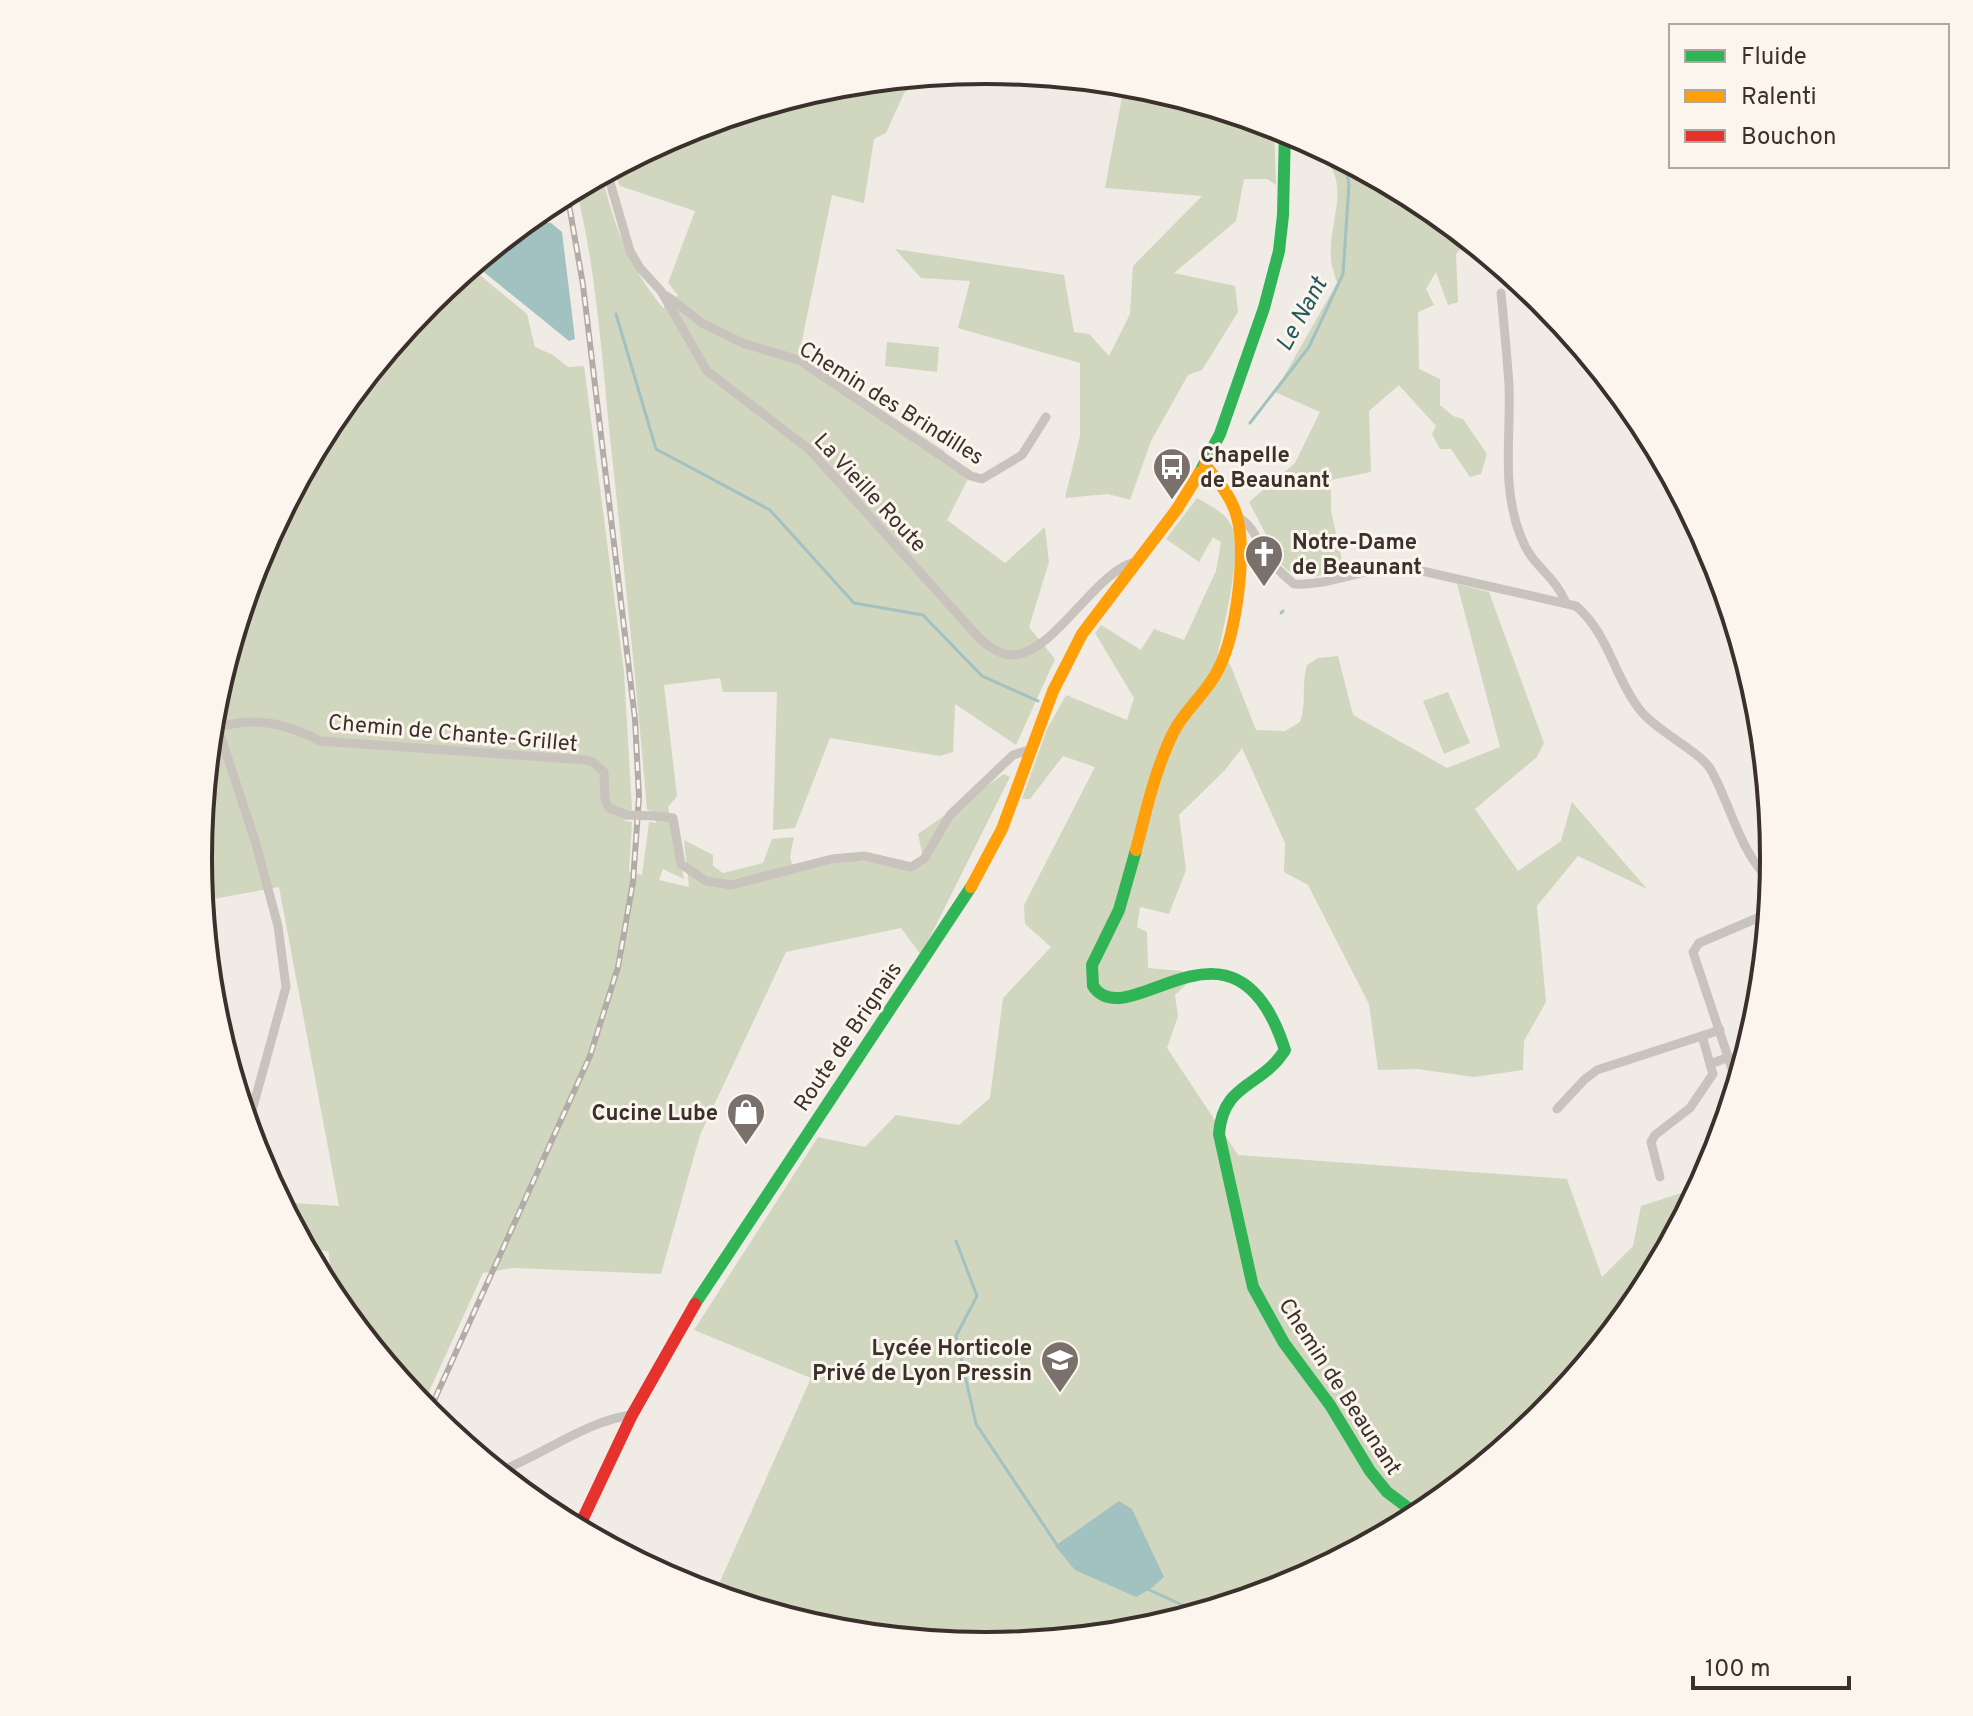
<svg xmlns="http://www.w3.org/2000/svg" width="1973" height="1716" viewBox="0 0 1973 1716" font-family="Overpass,sans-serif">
<rect width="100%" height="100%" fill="#f0ebe5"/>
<g fill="#d1d6bf">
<path d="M927,76L904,93L886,133L874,139L864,203L832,195L799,355L943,450L968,479L947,520L1005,563L1045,527L1049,562L1029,627L1055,659L1016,745L955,704L953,752L940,756L830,738L795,828L773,830L777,692H723L720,678L664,685L677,796L668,807L684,879L663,869L659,880L689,887L684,840L713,855V866L723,873L763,863L772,839L794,837L790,857L795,873C817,867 841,859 864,861C887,863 902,876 924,862L918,834L1004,774L1010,777L921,955L901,928L786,952L700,1135L661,1274L513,1268L483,1273L422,1407L331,1295L329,1252L305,1246L281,1202L339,1206L279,887L203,901L199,858L214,704L259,556L332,420L430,300L470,267L527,314L535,347L553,355L568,367L584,366L624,672L632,810L625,811V821L632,822L629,872L642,875L649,822L656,823L657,813L647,810C637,689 624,568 611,447C602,361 597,273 576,188L600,175L602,177C617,232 626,262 663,308L678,295L668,283L695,211L620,186L613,169L685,130L833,85Z"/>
<path d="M1131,84L1274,126L1276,185L1267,179H1244L1236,221L1174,273L1235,286L1238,312L1202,370L1188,375L1151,441L1130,500L1108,494L1065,498L1080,436V363L958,328L970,281L921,278L895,249L1064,275L1074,332L1089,334L1109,356L1130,314L1133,266L1202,196L1105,188L1123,92Z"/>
<path d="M1329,152L1425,203L1469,239L1456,254L1458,302L1448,305L1436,272L1426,289L1434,305L1418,312L1419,369L1440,379V405L1453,416L1463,419L1487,454L1481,474L1470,477L1451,449H1440L1432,434L1436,426L1399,385L1369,411L1371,472L1331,480V511L1344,569L1314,577L1302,570L1293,575L1282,565L1249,502L1295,463L1320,412L1275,392L1337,283C1335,275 1331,266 1331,258C1328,225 1350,188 1326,160Z"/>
<path d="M887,342L939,347L937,372L885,366Z"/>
<path d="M1197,498C1211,506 1229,514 1233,530C1241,560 1224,623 1218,654L1230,664L1256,730L1285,731L1300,722C1307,702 1301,685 1307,665L1318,658L1338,656L1353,715L1447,768L1500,747L1457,584L1489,592L1544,743L1537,757L1475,809L1518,871L1561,841L1572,802L1647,889L1578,856L1537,906L1546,1002L1524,1041L1523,1070L1474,1077L1417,1069L1378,1070L1369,1004L1308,885L1284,872L1285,843L1242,748L1225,770L1179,815L1186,870L1169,914L1140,907L1137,927L1147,932L1148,968L1182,971L1192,979L1175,995L1178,1016L1167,1048L1238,1155L1567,1179L1602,1277L1633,1246L1641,1206L1700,1187L1641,1296L1543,1416L1424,1513L1288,1586L1140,1631L986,1646L832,1631L714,1595L811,1378L694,1330L818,1137L865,1147L896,1115L959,1125L990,1098L1003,998L1051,947L1025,924L1024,905L1095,767L1063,756L1030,799H1022L1047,729L1066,695L1127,720L1134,698L1095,633L1101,625L1141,650L1154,629L1184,640L1216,571L1221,542L1213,537L1199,562L1166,539Z"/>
<path d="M1448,692L1470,743L1444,754L1423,701Z"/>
</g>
<g fill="#a1c2c1">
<path d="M527,221L551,223L562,232L575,339L569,341L474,264Z"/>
<path d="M1119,1501L1132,1509L1164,1577L1149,1590L1136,1597L1075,1570L1055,1546Z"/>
</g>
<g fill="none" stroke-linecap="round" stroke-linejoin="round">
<g stroke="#a1c2c1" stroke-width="3">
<path d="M616,314L656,449L770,510L854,603L923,615L982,676L1038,701"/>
<path d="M1250,423L1309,347L1343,274L1349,185L1345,161"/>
<path d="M1281,613L1283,611"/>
<path d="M956,1241L977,1296L956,1336L976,1424L1059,1548"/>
<path d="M1145,1588L1200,1613"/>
</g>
<g stroke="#c9c3be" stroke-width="9">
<path d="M607,172L630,251L640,268L661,291L707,371L810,450L981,640C990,647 1001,656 1014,655C1054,653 1096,571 1135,562"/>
<path d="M1501,293C1504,324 1507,355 1509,385C1511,437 1501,488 1521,537C1532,567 1553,573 1565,601"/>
<path d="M667,296L702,323L745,344L799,360L971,476L982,479L1022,455L1046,417"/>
<path d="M1237,516C1255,529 1253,533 1264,551C1271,564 1282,574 1294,584C1331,586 1364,568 1400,566L1576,606C1609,634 1614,677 1640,710C1656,731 1701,752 1711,770C1732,808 1739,851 1772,883"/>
<path d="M213,713L256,844L278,926L286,987L248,1125"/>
<path d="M219,727C256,716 287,724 320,741L585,760L593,762L604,772L605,800L609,808L627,815"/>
<path d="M656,816L673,818L681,864L706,881L731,885L832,859L864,856L911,867L924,859L950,815L1013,755L1029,750"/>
<path d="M1702,1036L1710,1064L1729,1057"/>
<path d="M1737,1084L1693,952L1699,943L1769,913"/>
<path d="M1557,1109L1584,1080L1597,1070L1720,1030"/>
<path d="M1660,1177L1651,1142L1655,1135L1690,1108L1713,1074L1710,1064"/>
<path d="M498,1472C541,1456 588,1420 632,1415"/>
</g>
<g stroke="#30b455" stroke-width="12">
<path d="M1200,472L1220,434L1264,308L1279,251L1283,215L1285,129"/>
<path d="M1136,850L1119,910L1092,965L1093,986C1128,1039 1234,891 1285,1050C1261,1088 1223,1082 1219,1134L1253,1287L1284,1343L1330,1405L1370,1471L1387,1492L1419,1516"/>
<path d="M695,1304L971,887"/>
</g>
<g stroke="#ff9f0a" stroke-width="12">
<path d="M1136,850C1146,811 1155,770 1173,733C1185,709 1208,692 1219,668C1236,634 1247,554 1237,517C1232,497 1217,480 1205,465"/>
<path d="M971,887L1002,829L1053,691L1082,634L1177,509L1200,472"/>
</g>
<path stroke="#e5322d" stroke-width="12" d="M578,1529L632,1415L695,1304"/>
<defs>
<path id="rail" d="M428,1414L590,1056L618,967L633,882L639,797L635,719L583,285L567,193"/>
</defs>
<use href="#rail" stroke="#b1aca8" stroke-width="6"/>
<use href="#rail" stroke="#fbf5ee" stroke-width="3" stroke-dasharray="9" stroke-linecap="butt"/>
<path stroke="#c9c3be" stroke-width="9" d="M627,815L656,816"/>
</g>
<defs>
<symbol id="bus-pin" viewBox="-11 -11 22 30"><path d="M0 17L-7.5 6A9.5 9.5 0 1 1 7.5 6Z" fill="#7a716c" stroke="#fbf5ee"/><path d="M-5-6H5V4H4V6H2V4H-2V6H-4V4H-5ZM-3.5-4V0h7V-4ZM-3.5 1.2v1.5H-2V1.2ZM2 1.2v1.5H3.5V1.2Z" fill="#fff"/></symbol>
<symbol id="church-pin" viewBox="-11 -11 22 30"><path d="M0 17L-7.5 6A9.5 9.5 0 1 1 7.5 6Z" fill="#7a716c" stroke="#fbf5ee"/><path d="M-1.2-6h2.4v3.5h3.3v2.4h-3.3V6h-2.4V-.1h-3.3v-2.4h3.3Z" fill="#fff"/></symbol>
<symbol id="shop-pin" viewBox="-11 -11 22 30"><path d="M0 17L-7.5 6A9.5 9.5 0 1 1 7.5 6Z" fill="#7a716c" stroke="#fbf5ee"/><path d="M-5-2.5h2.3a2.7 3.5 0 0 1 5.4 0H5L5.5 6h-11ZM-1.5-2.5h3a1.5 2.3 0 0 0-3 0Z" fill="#fff"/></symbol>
<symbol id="school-pin" viewBox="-11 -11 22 30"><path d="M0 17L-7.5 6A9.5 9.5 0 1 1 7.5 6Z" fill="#7a716c" stroke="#fbf5ee"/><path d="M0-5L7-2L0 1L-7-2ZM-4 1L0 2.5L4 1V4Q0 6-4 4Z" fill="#fff"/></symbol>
</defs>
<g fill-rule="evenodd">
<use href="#bus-pin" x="1150" y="445" width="44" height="60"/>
<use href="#church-pin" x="1242" y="532" width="44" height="60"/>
<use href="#shop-pin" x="724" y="1090" width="44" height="60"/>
<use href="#school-pin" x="1038" y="1338" width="44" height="60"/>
</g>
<g text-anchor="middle" stroke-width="6" stroke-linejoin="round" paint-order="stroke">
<g font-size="22" fill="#3b302b" stroke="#fbf5ee">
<text transform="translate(892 402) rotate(32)" y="8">Chemin des Brindilles</text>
<text transform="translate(871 492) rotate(47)" y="8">La Vieille Route</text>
<text transform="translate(453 732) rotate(5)" y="8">Chemin de Chante-Grillet</text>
<text transform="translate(847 1036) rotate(-56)" y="8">Route de Brignais</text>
<text transform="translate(1341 1386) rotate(57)" y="8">Chemin de Beaunant</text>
</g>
<g font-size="22" font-weight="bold" fill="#3b302b" stroke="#fbf5ee" text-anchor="start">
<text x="1200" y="462">Chapelle<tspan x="1200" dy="25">de Beaunant</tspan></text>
<text x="1292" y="549">Notre-Dame<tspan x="1292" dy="25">de Beaunant</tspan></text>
<text x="718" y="1120" text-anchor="end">Cucine Lube</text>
<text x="1032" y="1355" text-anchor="end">Lycée Horticole<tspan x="1032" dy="25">Privé de Lyon Pressin</tspan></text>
</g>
<g font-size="24" font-style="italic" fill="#1f5a5e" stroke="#fbf5ee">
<text transform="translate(1301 314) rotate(-61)" y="8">Le Nant</text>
</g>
</g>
<path d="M0 0H1973V1716H0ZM212 858a774 774 0 1 1 1548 0a774 774 0 1 1-1548 0Z" fill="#fbf5ee" fill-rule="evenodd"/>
<path fill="none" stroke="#3b302b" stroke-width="4" d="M212 858a774 774 0 1 1 1548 0a774 774 0 1 1-1548 0Z"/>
<rect x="1669" y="24" width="280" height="144" fill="#fbf5ee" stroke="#aea6a0" stroke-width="2"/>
<rect x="1685" y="50" width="40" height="12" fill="#30b455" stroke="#aea6a0" stroke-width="2"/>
<text x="1741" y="64" font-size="24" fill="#3b302b">Fluide</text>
<rect x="1685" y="90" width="40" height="12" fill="#ff9f0a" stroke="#aea6a0" stroke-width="2"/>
<text x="1741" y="104" font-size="24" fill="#3b302b">Ralenti</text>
<rect x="1685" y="130" width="40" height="12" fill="#e5322d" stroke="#aea6a0" stroke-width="2"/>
<text x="1741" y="144" font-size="24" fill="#3b302b">Bouchon</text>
<path d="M1693 1676v12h156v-12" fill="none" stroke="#3b302b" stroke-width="4"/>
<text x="1705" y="1676" font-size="24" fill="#3b302b" stroke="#fbf5ee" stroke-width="6" paint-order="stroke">100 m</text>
</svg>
